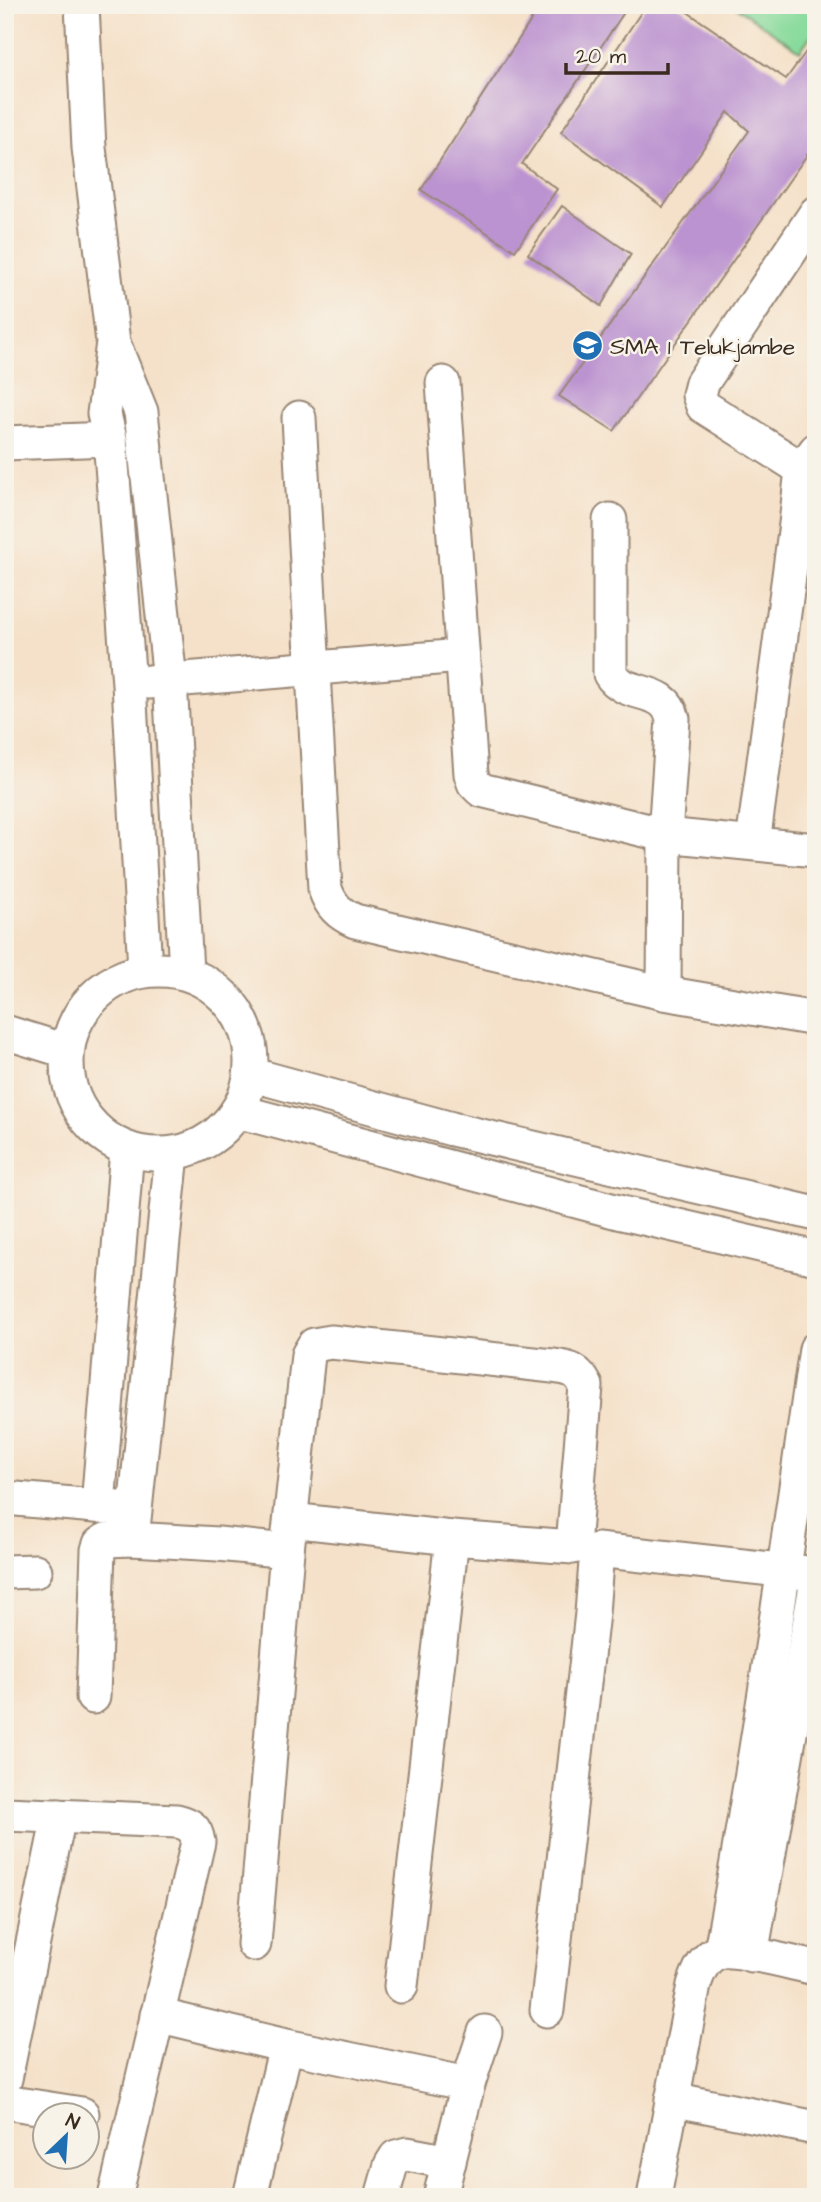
<svg xmlns="http://www.w3.org/2000/svg" width="821" height="2202" viewBox="0 0 821 2202" font-family="'Architects Daughter',sans-serif">
<rect width="100%" height="100%" fill="#f7f3e8"/>
<filter id="ink" filterUnits="userSpaceOnUse"><feTurbulence type="fractalNoise" baseFrequency=".0143" numOctaves="2"/><feDisplacementMap in="SourceGraphic" scale="14" xChannelSelector="R" yChannelSelector="G"/><feConvolveMatrix kernelMatrix="1 2 1 2 8 2 1 2 1" color-interpolation-filters="sRGB"/></filter>
<filter id="wash" filterUnits="userSpaceOnUse"><feTurbulence type="fractalNoise" baseFrequency=".00686" numOctaves="4" result="noise"/><feDisplacementMap in="SourceGraphic" scale="28" xChannelSelector="R" yChannelSelector="G"/><feGaussianBlur stdDeviation="1.57" result="paint"/><feColorMatrix in="noise" values="0 0 0 0 0 0 0 0 0 0 0 0 0 0 0 0 0 1.4 0 .05"/><feComposite in="paint" operator="in"/></filter>
<g filter="url(#wash)">
<rect width="100%" height="100%" fill="#f5e1c9"/>
<path fill="#87da9b" stroke="#61825c" stroke-width="2" d="M733,5H816V28L800,51Z"/>
<g id="blocks">
<g fill="#bb93d0">
<path d="M541,5H629L522,164L557,189L515,251L421,190Z"/>
<path d="M646,5H677L786,79L816,38V142L614,431L559,396L749,131L728,112L663,207L561,132Z"/>
<path d="M562,206L631,254L601,306L528,254Z"/>
</g>
</g>
</g>
<g filter="url(#ink)">
<use href="#blocks" fill-opacity="0" stroke="#988674" stroke-width="2"/>
<g fill="none" stroke-linecap="round" stroke-linejoin="round">
<defs>
<g id="minor">
<path d="M82,5L89,148L113,342L104,414L110,439L129,684L145,969"/>
<path d="M114,345L141,412L170,680L186,972"/>
<path d="M443,383L471,774L474,783L481,790L665,835L816,850"/>
<path d="M299,418L325,889C331,906 339,914 355,921L664,993L816,1019"/>
<path d="M5,443L110,439"/>
<path d="M802,469L703,406L699,395L702,383L816,213"/>
<path d="M610,520V674C627,700 665,684 673,719L665,835L664,993"/>
<path d="M149,682L461,656"/>
<path d="M753,843L796,524L802,469L816,450"/>
<circle cx="159" cy="1062" r="92"/>
<path d="M5,1032L66,1051"/>
<path d="M253,1075L452,1129L816,1214"/>
<path d="M237,1111L622,1213L816,1258"/>
<path d="M172,1154L132,1539L218,1544L287,1551"/>
<path d="M5,1498L118,1508"/>
<path d="M98,1506L127,1149"/>
<path d="M5,1572L35,1571"/>
<path d="M93,1697L98,1550L100,1544L106,1540L132,1539"/>
<path d="M5,1814L177,1821C190,1824 196,1828 198,1842L115,2197"/>
<path d="M254,1944L287,1551L308,1355L314,1345L331,1342L553,1366C570,1368 578,1370 586,1386L573,1547L452,1538L291,1520"/>
<path d="M721,1951C758,1752 787,1550 816,1349"/>
<path d="M751,1955L816,1586"/>
<path d="M401,1986L452,1538"/>
<path d="M547,2010L592,1613L597,1550L816,1574"/>
<path d="M157,2015L286,2046L468,2084"/>
<path d="M5,2079L59,1816"/>
<path d="M672,2099L816,2128"/>
<path d="M5,2102L82,2114"/>
<path d="M250,2197L286,2046"/>
<path d="M382,2197L391,2165L396,2157L407,2154L449,2162"/>
<path d="M440,2197L468,2084L485,2032"/>
<path d="M654,2197L694,1985C698,1972 706,1954 722,1951C740,1949 795,1964 816,1968"/>
</g>
</defs>
<use href="#minor" stroke="#988674" stroke-width="37"/>
<use href="#minor" stroke="#fff" stroke-width="33"/>
</g>
</g>
<defs>
<symbol id="school-disc" viewBox="-11 -11 22 22"><circle r="9.5" fill="#1f6fb2" stroke="#f7f3e8"/><path d="M0-5L7-2L0 1L-7-2ZM-4 1L0 2.5L4 1V4Q0 6-4 4Z" fill="#fff"/></symbol>
</defs>
<g fill-rule="evenodd">
<use href="#school-disc" x="570" y="328" width="35" height="35"/>
</g>
<g text-anchor="middle" stroke-width="5" stroke-linejoin="round" paint-order="stroke">
<g font-size="23" fill="#3b2a1e" stroke="#f7f3e8" text-anchor="start">
<text x="610" y="354">SMA 1 Telukjambe</text>
</g>
</g>
<rect width="821" height="2202" fill="none" stroke="#f7f3e8" stroke-width="28"/>
<g transform="translate(66 2136) rotate(25)"><circle r="33" fill="#f7f3e8" stroke="#aca397" stroke-width="2"/>
<path d="M0-5L12 26L0 18L-12 26Z" fill="#1f6fb2"/>
<text y="-10" font-size="19" font-weight="bold" text-anchor="middle" fill="#3b2a1e">N</text>
</g>
<path d="M566 63v10h102v-10" fill="none" stroke="#3b2a1e" stroke-width="3.5"/>
<text x="576" y="63" font-size="21" fill="#3b2a1e" stroke="#f7f3e8" stroke-width="5" paint-order="stroke">20 m</text>
</svg>
